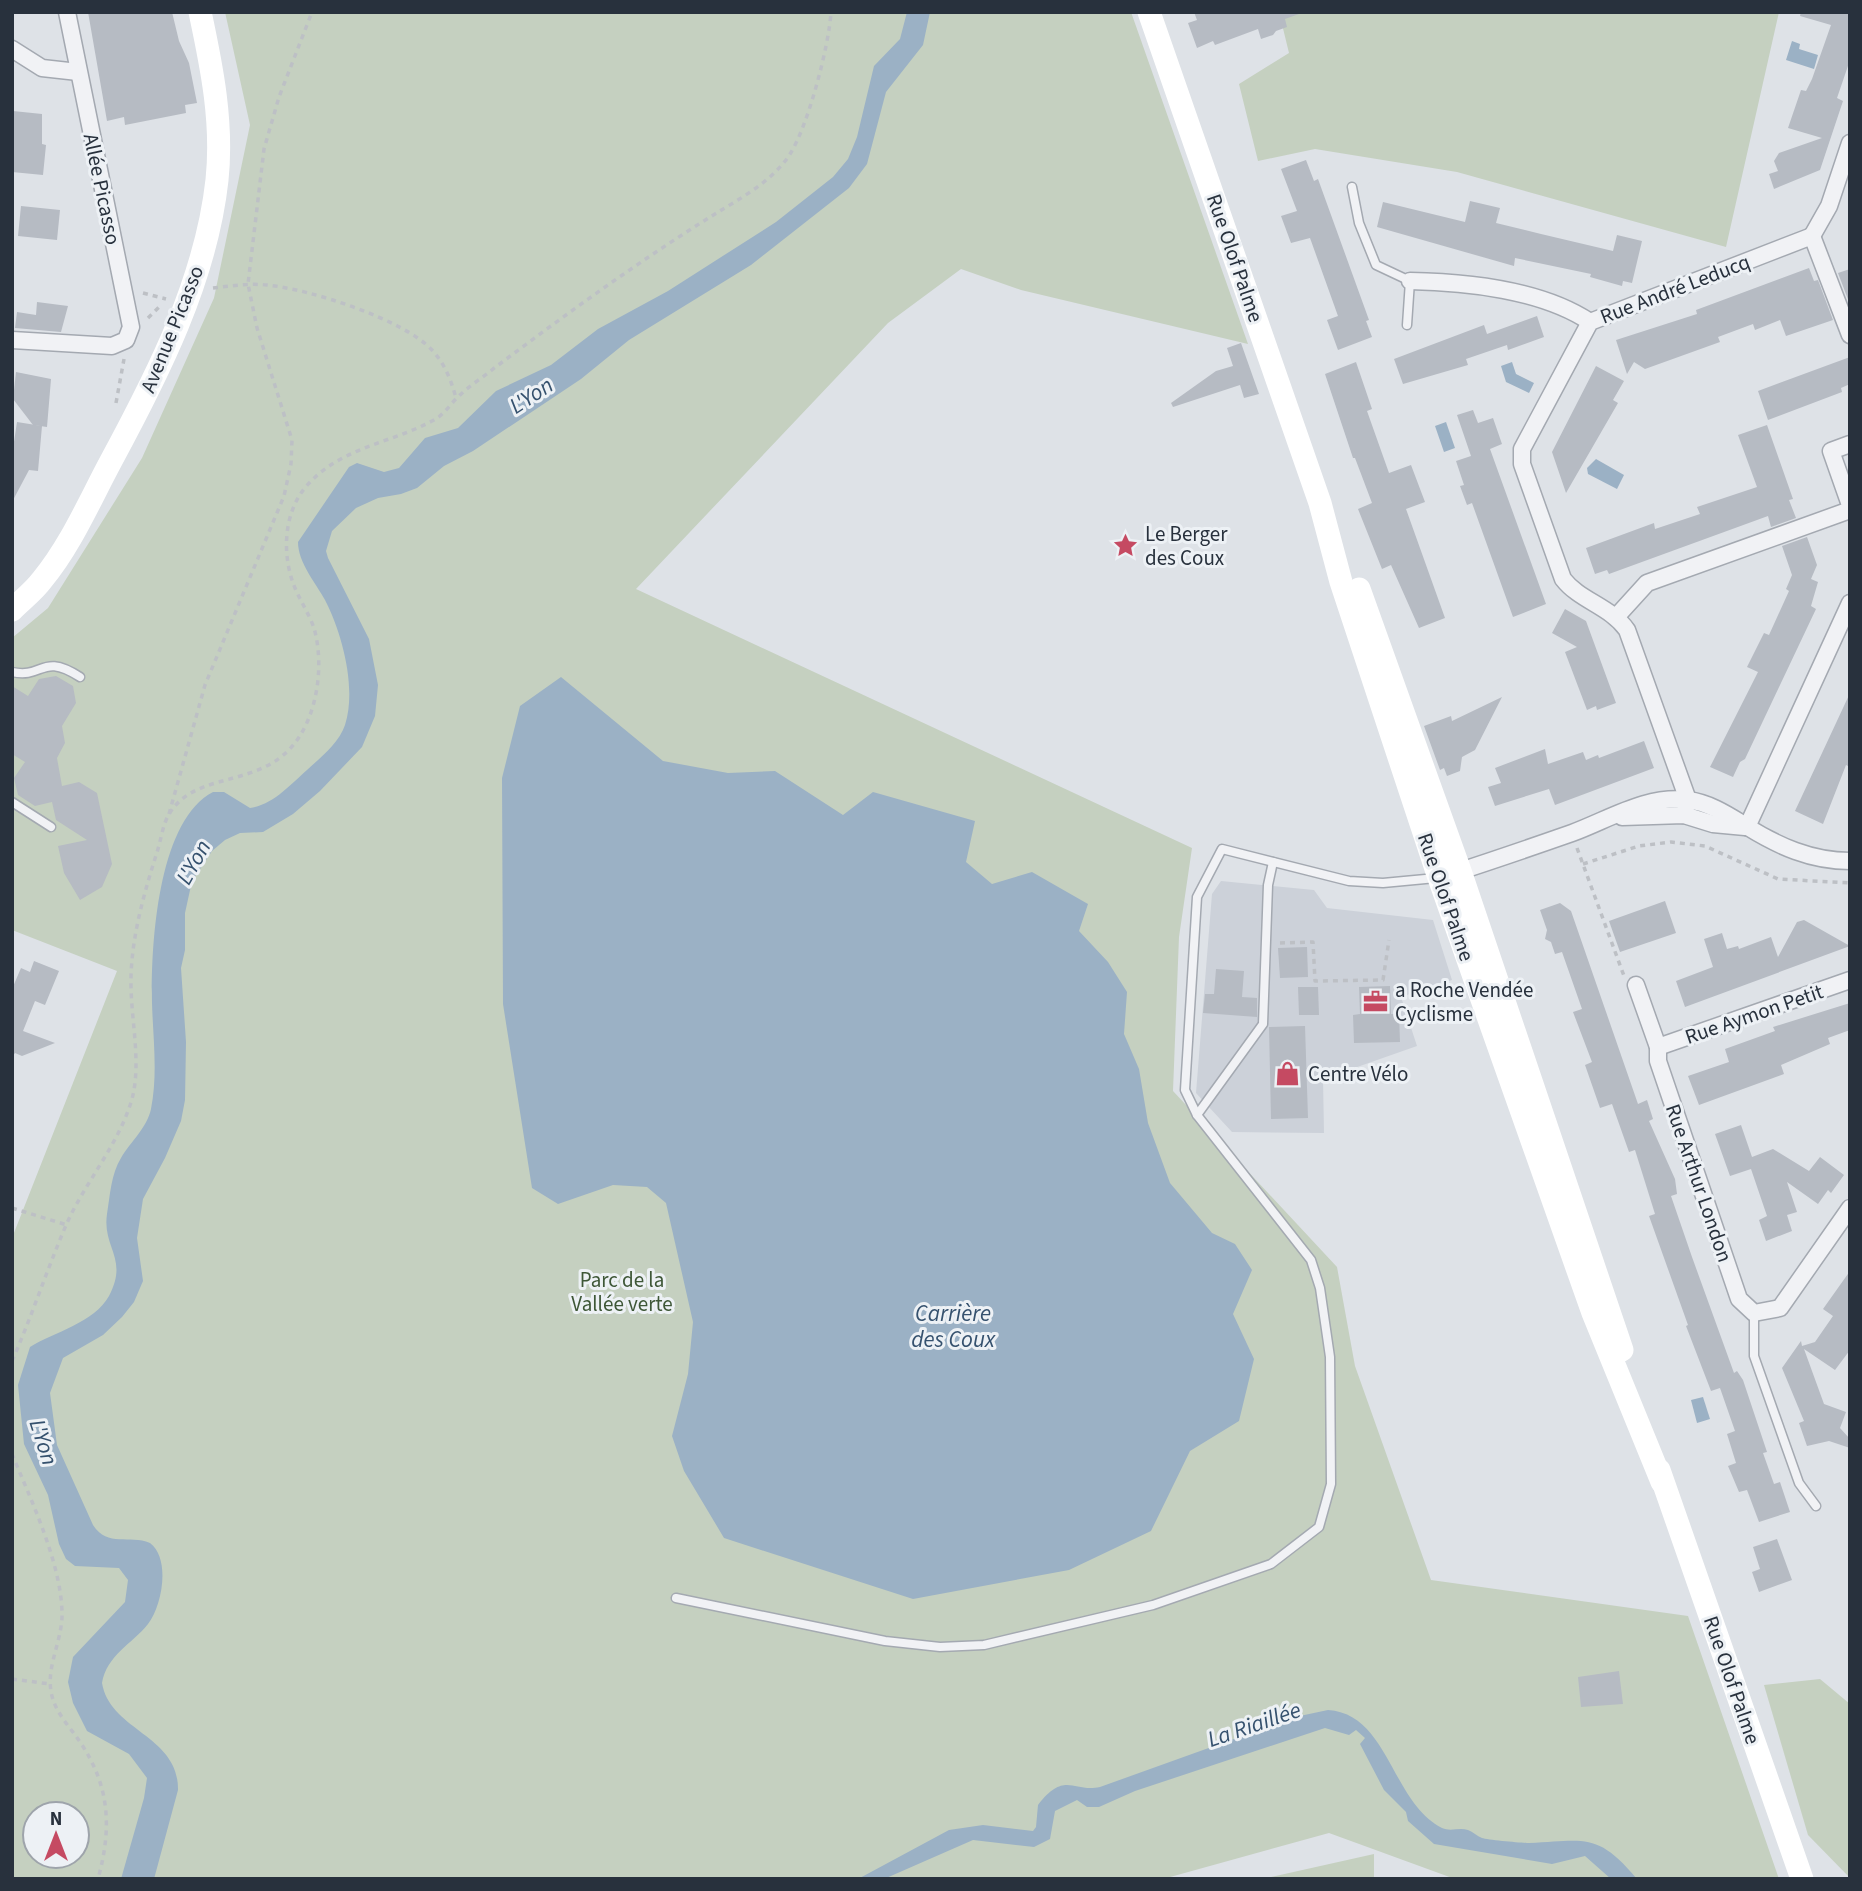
<svg xmlns="http://www.w3.org/2000/svg" width="1862" height="1891" viewBox="0 0 1862 1891" font-family="'Source Sans 3',sans-serif">
<rect width="100%" height="100%" fill="#dee2e7"/>
<path fill="#ccd1d9" d="M1221,881L1314,890L1327,908L1433,920L1452,980L1401,997L1417,1046L1323,1079L1324,1133L1232,1132L1196,1093L1212,894Z"/>
<g fill="#c5d0c0" fill-rule="evenodd">
<path d="M225,12H1131L1248,344L1021,290L961,269L888,323L636,589L1192,848L1179,937L1173,1091L1337,1267L1355,1366L1431,1580L1688,1616L1779,1879H1455L1329,1833L1163,1879H12V1238L117,971L12,930V638L48,608L142,458L214,298L250,125ZM35,1814H77V1856H35Z"/>
<path d="M1279,12H1779L1726,247L1457,172L1315,149L1258,161L1239,84L1289,53Z"/>
<path d="M1820,1679L1850,1704V1878L1808,1835L1764,1685Z"/>
<path d="M1374,1854V1879H1262Z"/>
</g>
<g fill="#9bb1c5">
<path d="M907,12H930L923,45L886,92L867,164L849,188L751,265L629,340L581,379L473,451L444,466L417,488L401,494L378,498L356,508L332,531L326,551L328,558L369,639L378,685L375,716L362,747L320,791L293,814L263,832L240,833L225,840L212,851L192,881L185,913V950L181,968L186,1042L185,1100L181,1121L165,1158L143,1199L137,1238L143,1281L134,1302L122,1317L103,1335L63,1358L50,1393L57,1445L93,1525C108,1548 129,1534 150,1543C171,1559 162,1606 148,1624C132,1644 107,1655 102,1683C110,1731 179,1735 178,1790L154,1879H121L144,1798L147,1778L129,1754L87,1731L73,1703L68,1682L73,1657L125,1602L128,1580L119,1568L75,1566L66,1559L59,1544L48,1495L24,1444L18,1385L30,1347C54,1332 94,1323 109,1296C129,1258 102,1248 107,1214C110,1196 111,1174 121,1158C131,1141 147,1128 151,1109C158,1074 153,1038 152,1003C151,947 157,821 213,792H224L250,808C273,805 291,784 307,770C321,757 339,743 345,725C357,688 342,633 325,600C316,583 298,563 298,542L349,467L357,463L384,472L399,468L425,438L458,428L496,391L551,365L598,329L668,291L776,222L833,177L848,159L857,137L874,66L900,39Z"/>
<path d="M1792,41L1800,44L1799,49L1818,55L1814,69L1786,60Z"/>
<path d="M1512,362L1516,374L1534,383L1529,393L1506,382L1501,366Z"/>
<path d="M1446,422L1455,448L1444,452L1435,426Z"/>
<path d="M1596,459L1624,475L1617,489L1588,474L1587,468Z"/>
<path d="M561,677L663,761L728,773L775,771L843,815L873,792L975,821L966,862L992,884L1032,872L1088,904L1079,931L1108,962L1127,992L1124,1034L1139,1069L1148,1123L1170,1183L1212,1233L1235,1244L1252,1270L1233,1314L1254,1359L1239,1421L1190,1451L1151,1531L1069,1570L913,1599L724,1538L684,1471L672,1436L688,1374L693,1322L666,1203L647,1187L613,1185L558,1204L532,1188L503,1004L502,778L520,706Z"/>
<path d="M1703,1397L1710,1419L1697,1423L1691,1400Z"/>
<path d="M1328,1710C1389,1714 1391,1802 1442,1828C1451,1832 1459,1827 1468,1830C1473,1832 1477,1836 1482,1838C1488,1840 1523,1843 1529,1843C1584,1841 1597,1831 1637,1879H1611L1585,1856L1552,1864L1434,1844L1408,1821L1406,1812L1384,1790L1360,1744L1365,1738L1356,1730L1349,1735L1325,1728L1135,1791L1099,1807H1087L1077,1800L1055,1811L1050,1839L1034,1847L973,1840L884,1879H858L949,1830L983,1825L1033,1831L1036,1827L1038,1805C1065,1770 1073,1793 1100,1787L1295,1717Z"/>
</g>
<g fill="#b6bbc3">
<path d="M88,12H172L179,41L189,63L197,103L185,105L186,113L125,125L124,117L107,121Z"/>
<path d="M1194,12H1298L1299,14L1285,19L1287,27L1276,31L1273,35L1261,39L1258,29L1215,45L1213,41L1197,48L1188,23L1197,20Z"/>
<path d="M1801,12H1850V60L1837,98L1843,101L1820,170L1774,189L1769,174L1778,171L1774,161L1779,153L1822,138L1788,128L1801,90L1806,91L1812,79L1831,25L1800,16Z"/>
<path d="M13,111L42,114V144L46,145L43,175L12,172Z"/>
<path d="M1306,160L1314,181L1318,179L1369,320L1366,321L1372,337L1338,350L1327,320L1338,316L1310,238L1291,243L1281,216L1297,211L1281,169Z"/>
<path d="M1470,201L1500,208L1496,223L1541,234L1613,251L1617,235L1642,241L1632,283L1623,281L1622,286L1590,277L1591,274L1515,258L1514,266L1377,227L1383,202L1465,222Z"/>
<path d="M21,206L60,210L57,240L18,236Z"/>
<path d="M1809,268L1814,281L1818,280L1833,320L1786,336L1780,320L1755,330L1753,324L1718,337L1720,342L1645,369L1634,362L1627,374L1616,340L1697,314L1696,310Z"/>
<path d="M1850,269V302H1849L1838,273Z"/>
<path d="M37,302L68,306L61,332L15,328L17,312L36,315Z"/>
<path d="M1537,316L1544,337L1508,350L1507,345L1466,359L1468,365L1403,384L1394,359L1484,325L1487,334Z"/>
<path d="M1241,343L1259,394L1244,398L1240,385L1173,407L1171,403L1216,371L1233,366L1227,348Z"/>
<path d="M1850,357V384L1841,388L1842,392L1768,420L1758,391Z"/>
<path d="M1356,362L1372,409L1367,411L1389,473L1411,465L1425,502L1406,509L1445,618L1419,628L1391,565L1382,569L1358,509L1372,503L1355,458H1353L1325,374Z"/>
<path d="M1596,366L1624,381L1613,400L1618,403L1566,493L1552,452Z"/>
<path d="M16,372L51,379L47,427L33,425L13,399Z"/>
<path d="M1473,410L1478,423L1493,418L1502,444L1490,449L1546,604L1513,617L1472,503L1467,505L1460,486L1464,485L1456,461L1471,456L1457,415Z"/>
<path d="M17,422L42,426L38,471L29,470L12,502V455Z"/>
<path d="M1767,425L1793,499L1789,500L1796,518L1771,527L1768,516L1609,574L1607,570L1595,574L1586,548L1654,523L1655,529L1700,514L1697,507L1757,487L1738,435Z"/>
<path d="M1807,537L1817,565L1811,579L1818,582L1811,606L1816,609L1745,759L1740,762L1733,777L1710,767L1758,672L1747,667L1764,633L1769,635L1789,591L1786,589L1792,575L1782,546Z"/>
<path d="M1565,609L1586,621L1616,703L1597,710L1596,706L1587,710L1565,652L1577,647L1552,633Z"/>
<path d="M56,676L73,686L76,703L62,726L65,743L57,758L62,786L79,782L97,793L112,864L102,887L80,900L64,873L58,846L87,840L56,820L52,802L35,806L18,795L14,778L25,762L12,754V686L28,696L39,679Z"/>
<path d="M1850,693V767L1846,765L1823,824L1795,811Z"/>
<path d="M1502,697L1475,750L1462,757L1460,771L1447,776L1444,768L1440,770L1424,726L1451,716L1452,721Z"/>
<path d="M1644,741L1654,768L1555,805L1549,789L1495,806L1488,787L1501,783L1495,768L1545,749L1548,764L1583,752L1586,760L1598,755L1599,758Z"/>
<path d="M1665,901L1676,933L1620,952L1609,921Z"/>
<path d="M1560,903L1571,911L1638,1104L1647,1100L1653,1119L1649,1121L1675,1179L1677,1194L1671,1196L1692,1257L1734,1373L1737,1371L1743,1380L1767,1452L1763,1453L1774,1484L1780,1482L1790,1512L1759,1522L1747,1490L1739,1492L1728,1466L1736,1463L1727,1434L1735,1431L1720,1388L1711,1391L1686,1326L1688,1325L1649,1216L1655,1214L1635,1150L1629,1152L1612,1104L1600,1108L1585,1065L1592,1062L1573,1012L1582,1009L1562,952L1555,954L1551,942L1545,939L1547,930L1540,910Z"/>
<path d="M1804,920L1850,946L1685,1007L1676,981L1713,967L1704,939L1722,933L1727,949L1738,946L1739,949L1771,937L1778,957L1797,922Z"/>
<path d="M1307,947L1308,977L1280,978L1278,948Z"/>
<path d="M34,961L59,971L45,1005L35,1001L23,1031L55,1043L22,1056L15,1053L12,1057V989L21,968L30,972Z"/>
<path d="M1216,969L1244,971L1242,997L1257,998V1017L1203,1013L1205,994H1214Z"/>
<path d="M1390,986L1391,1014H1399L1400,1042L1354,1043L1353,1015L1360,1014L1359,987Z"/>
<path d="M1298,987H1318L1319,1015H1299Z"/>
<path d="M1850,1003V1030L1828,1038L1830,1044L1781,1065L1784,1074L1699,1105L1688,1076L1729,1062L1725,1049L1775,1031L1773,1027Z"/>
<path d="M1305,1026L1308,1118L1271,1119L1269,1027Z"/>
<path d="M1741,1125L1752,1157L1773,1149L1809,1171L1820,1157L1844,1175L1831,1193L1828,1190L1818,1204L1787,1182L1797,1212L1787,1215L1792,1231L1766,1241L1759,1220L1767,1216L1751,1169L1730,1176L1715,1134Z"/>
<path d="M1850,1271V1350L1835,1370L1804,1349L1824,1404L1846,1412L1840,1428L1850,1439V1448L1829,1441L1807,1446L1799,1423L1804,1421L1782,1368L1801,1341L1802,1346L1815,1342L1833,1316L1823,1309Z"/>
<path d="M1777,1539L1792,1580L1759,1592L1752,1572L1760,1569L1753,1547Z"/>
<path d="M1619,1671L1623,1704L1581,1707L1578,1677Z"/>
</g>
<g fill="none" stroke-linecap="round" stroke-linejoin="round">
<defs>
<g id="lane">
<path d="M1352,187L1359,223L1376,265L1410,281L1407,325"/>
<path d="M12,672C44,679 41,652 80,677"/>
<path d="M12,802L51,827"/>
<path d="M1197,1115L1263,1024L1268,885L1273,862"/>
<path d="M1754,1313V1356L1799,1483L1816,1506"/>
<path d="M676,1598L885,1641L940,1647L984,1645L1153,1605L1271,1564L1319,1527L1331,1484L1330,1357L1320,1288L1311,1260L1197,1115L1185,1090L1197,897L1222,849L1349,881L1383,883L1436,878"/>
</g>
<g id="street">
<path d="M12,49L42,68L78,72"/>
<path d="M1812,236L1850,335"/>
<path d="M1812,236L1829,206L1850,143"/>
<path d="M1410,281C1466,282 1542,290 1590,322"/>
<path d="M12,340L112,346L126,340L131,327L67,12"/>
<path d="M1850,444L1831,451L1850,505"/>
<path d="M1617,616L1647,583L1850,510"/>
<path d="M1684,815L1688,800L1627,630C1610,606 1580,601 1563,579L1522,464V449L1590,322L1812,236"/>
<path d="M1622,817L1684,815L1713,824L1745,827"/>
<path d="M1747,827L1850,603"/>
<path d="M1451,874C1491,861 1532,847 1572,833C1610,819 1646,795 1688,800C1710,803 1728,815 1746,826C1778,846 1811,861 1850,861"/>
<path d="M1636,985L1658,1047V1061L1739,1299L1754,1313L1780,1308L1850,1208"/>
<path d="M1658,1047L1850,980"/>
</g>
</defs>
<use href="#lane" stroke="#a4a9b1" stroke-width="11"/>
<use href="#street" stroke="#a4a9b1" stroke-width="19"/>
<g stroke="#bdc0c5" stroke-width="3.5" stroke-dasharray="5 5" stroke-linecap="butt">
<path d="M213,288C231,286 249,283 267,285C309,289 403,319 432,350C445,364 451,380 456,398"/>
<path d="M143,293L166,299"/>
<path d="M148,318L162,304"/>
<path d="M116,403L124,359"/>
<path d="M169,814L205,685L284,496L291,464L292,440L257,328L248,284L264,149L279,97L312,12"/>
<path d="M1577,848L1624,976"/>
<path d="M1583,864L1639,846L1671,842L1705,846L1778,879L1850,883"/>
<path d="M1280,943L1313,942L1315,981L1383,980L1389,940"/>
<path d="M12,1208L67,1225"/>
<path d="M12,1361C32,1316 47,1269 67,1223C86,1181 119,1144 132,1099C142,1061 130,1017 131,977C132,934 145,890 158,849C161,839 163,825 168,816C199,760 285,801 313,706C320,681 321,653 314,628C309,614 301,602 295,588C282,557 283,516 304,489C338,447 390,444 434,420C445,414 450,404 459,396C469,386 482,378 493,369C565,315 639,261 715,214C741,198 774,180 790,154C808,126 829,46 831,12"/>
<path d="M12,1454C31,1500 63,1567 62,1617C61,1644 45,1669 52,1696C56,1713 70,1727 80,1742C110,1786 112,1828 98,1879"/>
<path d="M12,1679L50,1684"/>
</g>
<use href="#lane" stroke="#f1f2f5" stroke-width="8"/>
<use href="#street" stroke="#f1f2f5" stroke-width="16"/>
<g stroke="#fff" stroke-width="23">
<path d="M1149,12L1320,503L1341,582L1439,878L1593,1313L1662,1482"/>
<path d="M1359,589L1460,871L1622,1350"/>
<path d="M12,610C22,600 34,591 42,580C71,545 90,500 111,461C158,374 206,280 217,180C223,123 212,68 200,12"/>
<path d="M1659,1470L1802,1879"/>
</g>
</g>
<defs>
<symbol id="sight-bare" viewBox="-9 -9 18 18"><path d="M0-6L1.8-2.2L6-1.7L2.9 1.2L3.7 5.4L0 3.3L-3.7 5.4L-2.9 1.2L-6-1.7L-1.8-2.2Z" fill="#c54a62" stroke="#edf1f5" stroke-width="2.5" paint-order="stroke"/></symbol>
<symbol id="office-bare" viewBox="-9 -9 18 18"><path d="M-6-3h4V-5.5h4V-3h4V5H-6ZM-1-4.5V-3h2v-1.5ZM-6 0V1H6V0Z" fill="#c54a62" stroke="#edf1f5" stroke-width="2.5" paint-order="stroke"/></symbol>
<symbol id="shop-bare" viewBox="-9 -9 18 18"><path d="M-5-2.5h2.3a2.7 3.5 0 0 1 5.4 0H5L5.5 6h-11ZM-1.5-2.5h3a1.5 2.3 0 0 0-3 0Z" fill="#c54a62" stroke="#edf1f5" stroke-width="2.5" paint-order="stroke"/></symbol>
</defs>
<g fill-rule="evenodd">
<use href="#sight-bare" x="1108" y="528" width="35" height="35"/>
<use href="#office-bare" x="1358" y="984" width="35" height="35"/>
<use href="#shop-bare" x="1270" y="1056" width="35" height="35"/>
</g>
<g text-anchor="middle" stroke-width="6" stroke-linejoin="round" paint-order="stroke">
<g font-size="21" fill="#28313d" stroke="#edf1f5">
<text transform="translate(102 189) rotate(78)" y="7">Allée Picasso</text>
<text transform="translate(1235 258) rotate(71)" y="7">Rue Olof Palme</text>
<text transform="translate(1675 289) rotate(-21)" y="7">Rue André Leducq</text>
<text transform="translate(172 329) rotate(-68)" y="7">Avenue Picasso</text>
<text transform="translate(1446 897) rotate(71)" y="7">Rue Olof Palme</text>
<text transform="translate(1754 1014) rotate(-19)" y="7">Rue Aymon Petit</text>
<text transform="translate(1699 1183) rotate(71)" y="7">Rue Arthur London</text>
<text transform="translate(1732 1680) rotate(71)" y="7">Rue Olof Palme</text>
</g>
<g font-size="21" fill="#28313d" stroke="#edf1f5" text-anchor="start">
<text x="1145" y="541">Le Berger<tspan x="1145" dy="24">des Coux</tspan></text>
<text x="1395" y="997">a Roche Vendée<tspan x="1395" dy="24">Cyclisme</tspan></text>
<text x="1308" y="1081">Centre Vélo</text>
</g>
<g font-size="21" fill="#3e5737" stroke="#edf1f5">
<text x="622" y="1287">Parc de la<tspan x="622" dy="24">Vallée verte</tspan></text>
</g>
<g font-size="23" font-style="italic" fill="#35516e" stroke="#edf1f5">
<text transform="translate(531 395) rotate(-33)" y="8">L'Yon</text>
<text transform="translate(193 862) rotate(-61)" y="8">L'Yon</text>
<text x="953" y="1321">Carrière<tspan x="953" dy="26">des Coux</tspan></text>
<text transform="translate(44 1442) rotate(72)" y="8">L'Yon</text>
<text transform="translate(1254 1724) rotate(-19)" y="8">La Riaillée</text>
</g>
</g>
<rect width="1862" height="1891" fill="none" stroke="#28313d" stroke-width="28"/>
<g transform="translate(56 1835)"><circle r="33" fill="#edf1f5" stroke="#9ea4ab" stroke-width="2"/>
<path d="M0-5L12 26L0 18L-12 26Z" fill="#c54a62"/>
<text y="-10" font-size="19" font-weight="bold" text-anchor="middle" fill="#28313d">N</text>
</g>
</svg>
